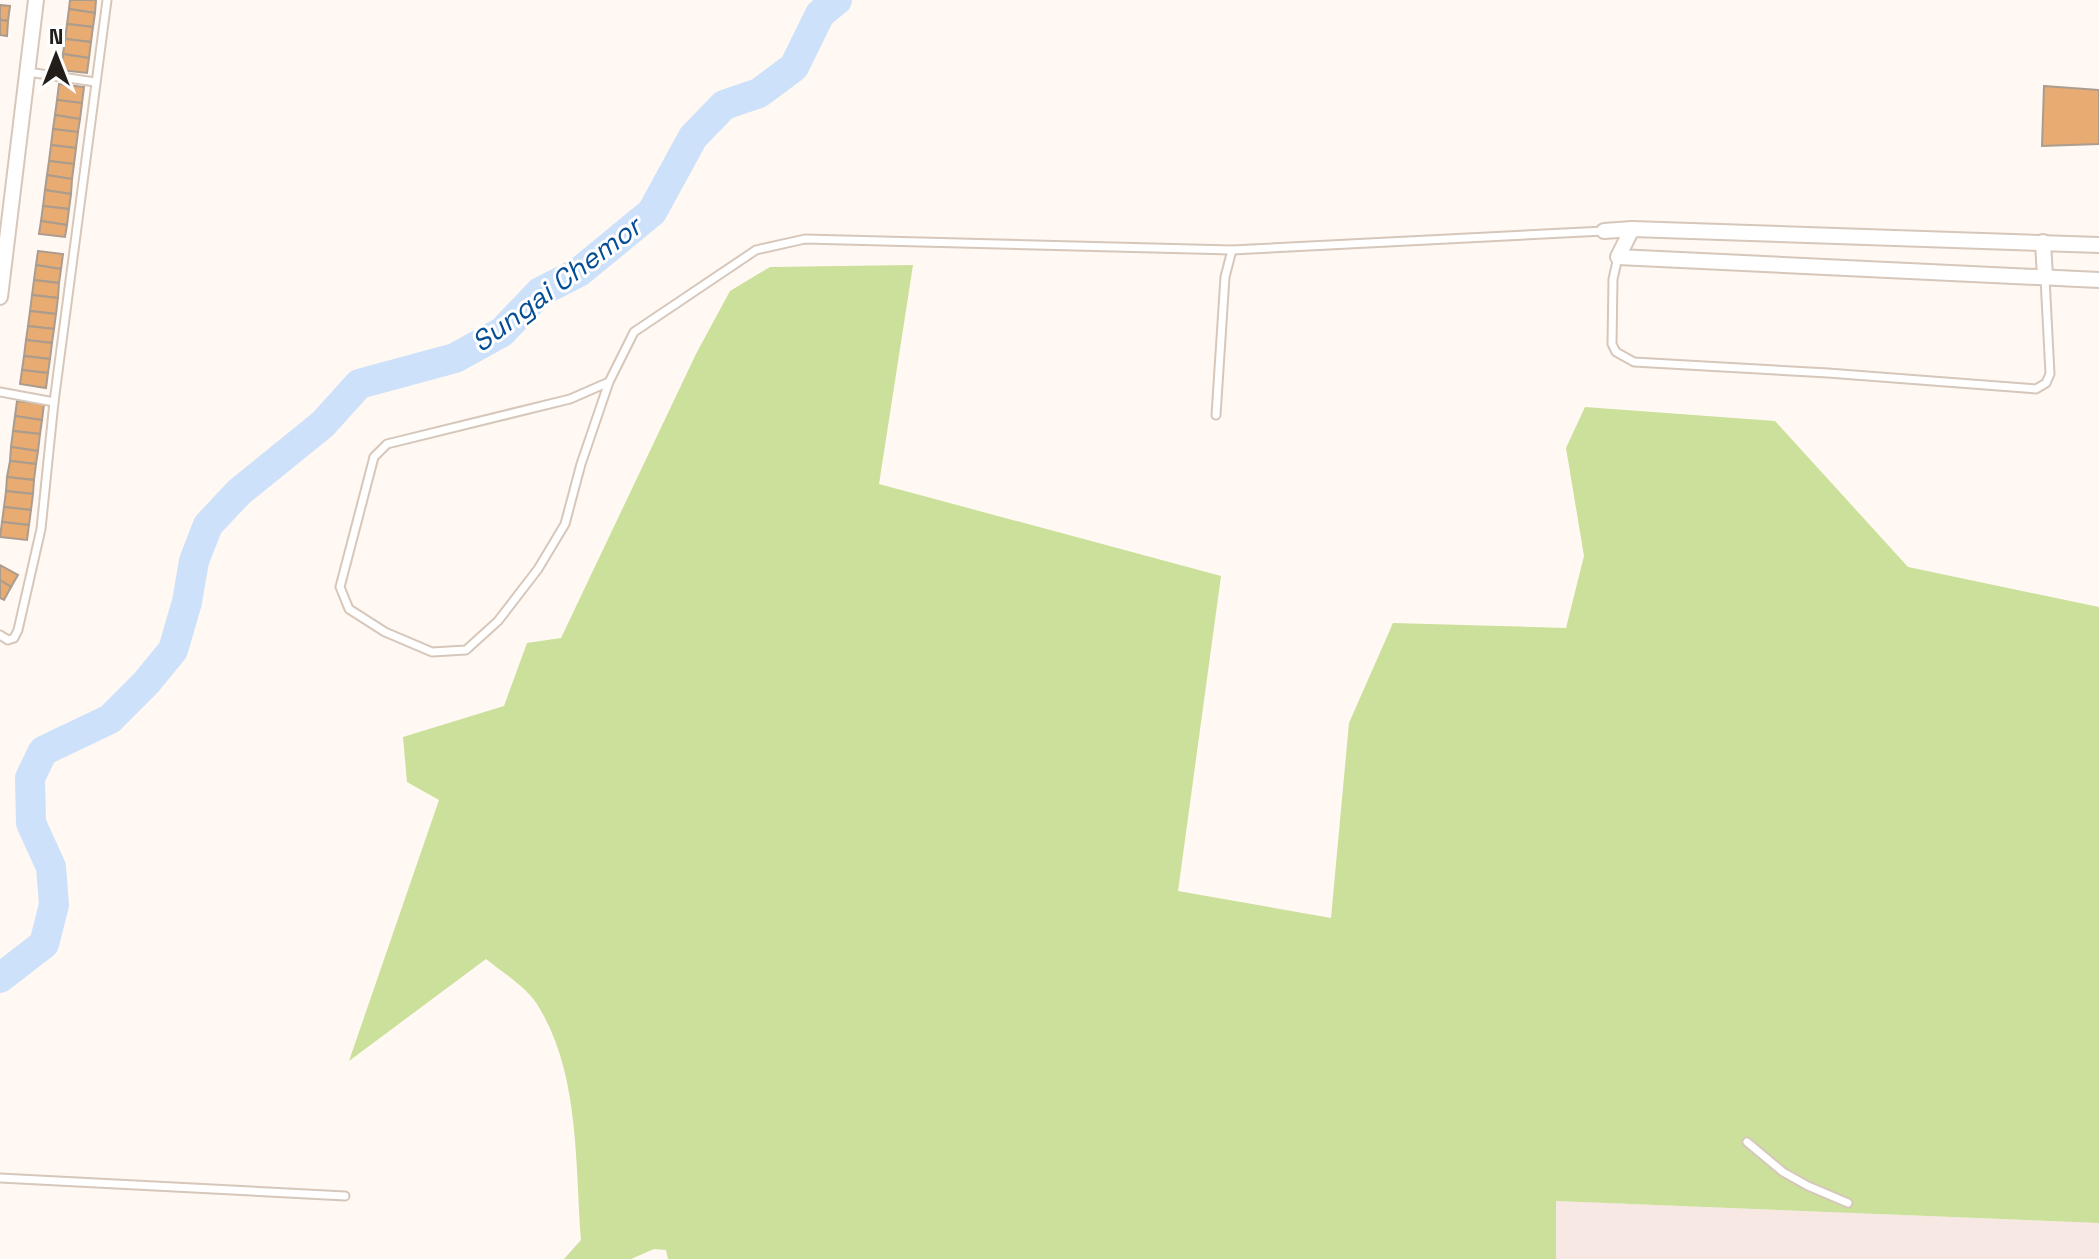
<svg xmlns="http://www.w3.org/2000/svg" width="2099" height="1259" viewBox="0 0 2099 1259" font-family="'Space Grotesk',sans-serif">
<rect width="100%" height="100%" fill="#fff8f3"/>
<path fill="#f7e8e4" d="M1556,1201L2099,1223V1259H1556Z"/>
<path fill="#cbe09a" d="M913,265L879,484L1221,576L1178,891L1331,918L1349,723L1393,623L1566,628L1584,556L1566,448L1585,407L1775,421L1908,567L2099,607V1223L1556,1201V1259H668L666,1250L654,1249L631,1259H564L581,1240C575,1163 580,1072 537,1004C526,987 502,972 486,959L349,1061L439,800L407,782L403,737L504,706L527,643L561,638L696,354L730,291L770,267Z"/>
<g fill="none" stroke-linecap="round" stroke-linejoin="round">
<path stroke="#cde1fa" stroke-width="30" d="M0,978L44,944L54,905L51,867L31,823L30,778L43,751L110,719L146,683L173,650L187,602L194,561L208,525L239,492L323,424L359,384L455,358L502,332L540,292L579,272L652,212L693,137L724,105L759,93L794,67L820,14L837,0"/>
</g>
<g fill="#e8ab71" stroke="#aa9c8f" stroke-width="2">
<path d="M70,0H96L95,13L69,9Z"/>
<path d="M0,5L10,6L8,21L0,20Z"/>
<path d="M69,9L95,13L93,27L67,24Z"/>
<path d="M0,20L8,21L7,36L0,35Z"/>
<path d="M67,24L93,27L91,42L65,39Z"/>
<path d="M65,39L91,42L89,58L63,54Z"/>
<path d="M63,54L89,58L87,73L61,70Z"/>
<path d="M59,84L84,87L82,103L57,100Z"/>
<path d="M2044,86L2099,90V144L2042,146Z"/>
<path d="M57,100L82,103L80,119L55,115Z"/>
<path d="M55,115L80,119L78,132L53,129Z"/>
<path d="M53,129L78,132L76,148L51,145Z"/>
<path d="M51,145L76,148L74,164L49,161Z"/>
<path d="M49,161L74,164L72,179L47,175Z"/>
<path d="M47,175L72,179L71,194L45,190Z"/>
<path d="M45,190L71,194L69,209L43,206Z"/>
<path d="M43,206L69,209L67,225L41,221Z"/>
<path d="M41,221L67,225L65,237L39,234Z"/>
<path d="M38,251L63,254L61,269L36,265Z"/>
<path d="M36,265L61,269L59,283L34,280Z"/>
<path d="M34,280L59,283L58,298L32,295Z"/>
<path d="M32,295L58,298L56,314L30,311Z"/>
<path d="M30,311L56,314L54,329L28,326Z"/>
<path d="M28,326L54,329L52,343L26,340Z"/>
<path d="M26,340L52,343L50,359L24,356Z"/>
<path d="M24,356L50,359L48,373L22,370Z"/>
<path d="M22,370L48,373L46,388L20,384Z"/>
<path d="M17,401L44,404L42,420L15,416Z"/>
<path d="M15,416L42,420L40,434L13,431Z"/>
<path d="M13,431L40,434L38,451L11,447Z"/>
<path d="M11,447L38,451L36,464L10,461Z"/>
<path d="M10,461L36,464L34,480L7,477Z"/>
<path d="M7,477L34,480L33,494L6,491Z"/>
<path d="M6,491L33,494L31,510L4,507Z"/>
<path d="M4,507L31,510L29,525L2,522Z"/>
<path d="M2,522L29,525L27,540L0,537Z"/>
<path d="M0,565L18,575L11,587L0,580Z"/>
<path d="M0,580L11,587L4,600L0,598Z"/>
</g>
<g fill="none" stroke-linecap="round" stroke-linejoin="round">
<defs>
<g id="lane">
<path d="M28,72L95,82"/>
<path d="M1618,257L1613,279L1612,344L1616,352L1634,362L1828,373L2036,389L2046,383L2050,374L2045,278"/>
<path d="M609,382L570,399L387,444L374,457L340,587L349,609L385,632L432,652L466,650L498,621L538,569L565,524L581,464L609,382L634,332L756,250L805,239L1232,250L1604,231"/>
<path d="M0,392L54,402"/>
<path d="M1216,415L1225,277L1232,250"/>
<path d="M0,635L8,640L14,638L18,630L41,529L54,402L107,0"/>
<path d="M1747,1142L1783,1172L1808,1186L1848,1203"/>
<path d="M0,1178L345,1196"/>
</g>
<g id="street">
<path d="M1632,229L1618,257L2099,280"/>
<path d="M1604,231L1632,229L2099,245"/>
<path d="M2043,242L2045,277"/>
<path d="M0,297L36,0"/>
</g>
</defs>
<use href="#lane" stroke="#d6c7ba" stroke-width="11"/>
<use href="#street" stroke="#d6c7ba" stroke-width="18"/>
<use href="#lane" stroke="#fff" stroke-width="7"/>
<use href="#street" stroke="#fff" stroke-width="14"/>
</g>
<g text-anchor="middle" stroke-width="6" stroke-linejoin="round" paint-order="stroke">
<g font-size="28" font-style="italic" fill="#054d94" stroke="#fff">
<text transform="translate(556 284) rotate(-37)" y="10">Sungai Chemor</text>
</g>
</g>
<g transform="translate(56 56)" stroke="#ffffff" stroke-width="6" paint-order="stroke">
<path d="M0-6L14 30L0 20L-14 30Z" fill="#231e19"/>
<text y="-12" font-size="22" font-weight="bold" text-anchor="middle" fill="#231e19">N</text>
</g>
</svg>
